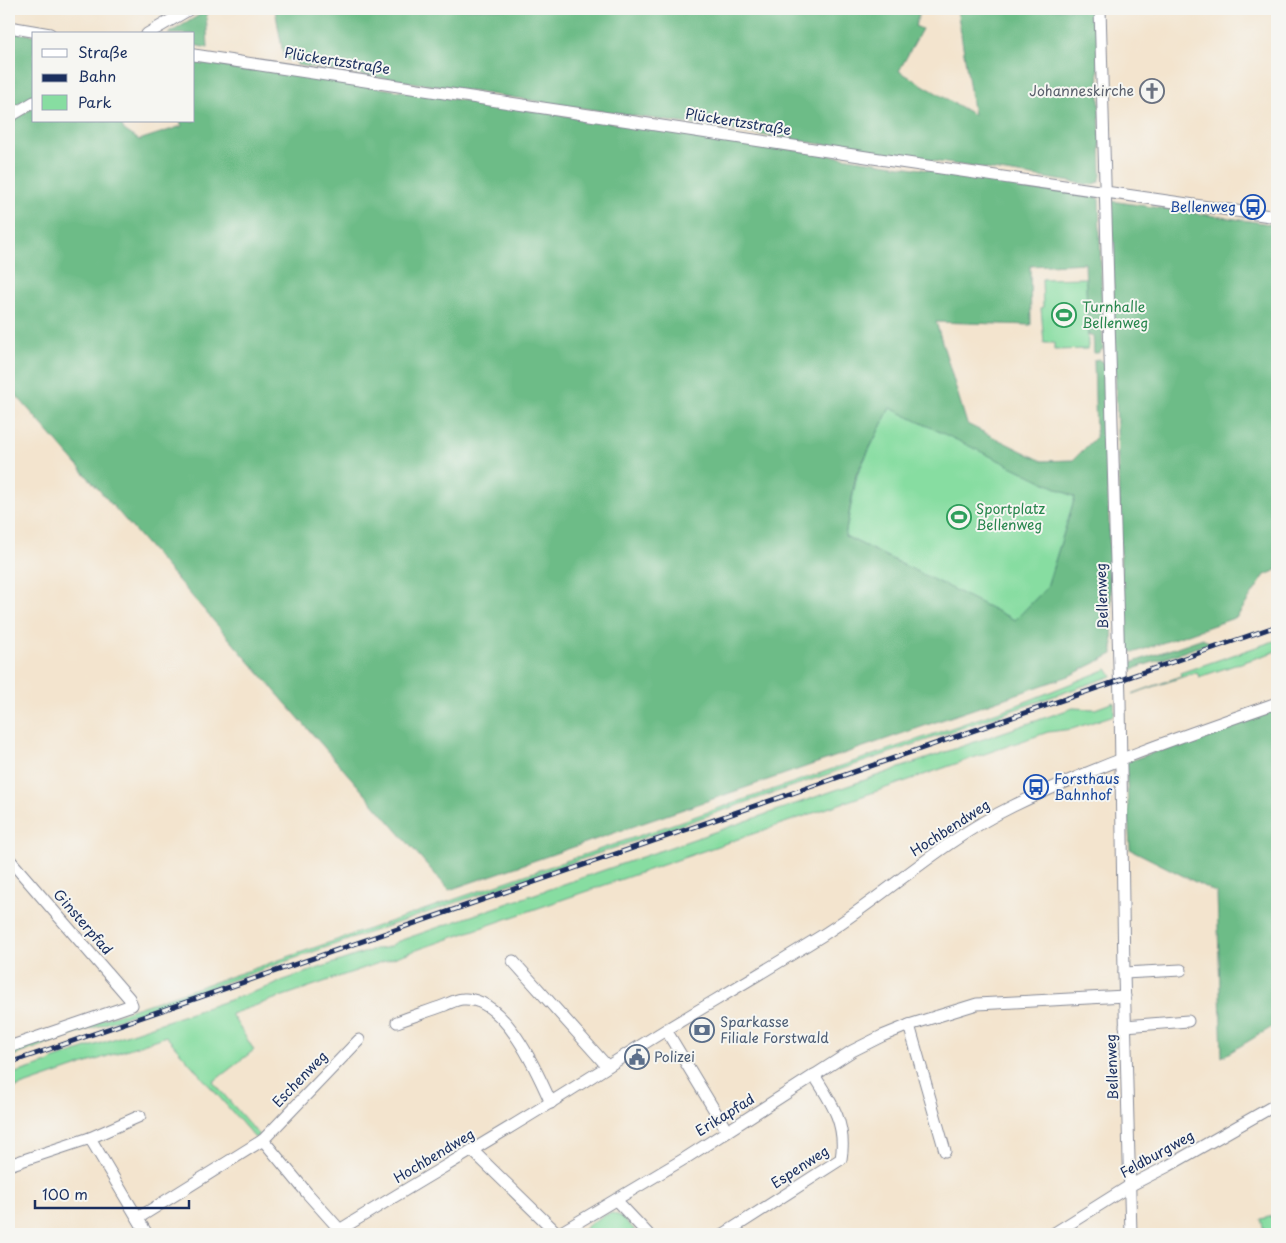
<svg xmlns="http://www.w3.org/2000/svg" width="1286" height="1243" viewBox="0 0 1286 1243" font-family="'Playpen Sans',sans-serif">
<rect width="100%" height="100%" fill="#f6f6f2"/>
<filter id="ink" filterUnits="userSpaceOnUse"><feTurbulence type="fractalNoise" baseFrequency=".02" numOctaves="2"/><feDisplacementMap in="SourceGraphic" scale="10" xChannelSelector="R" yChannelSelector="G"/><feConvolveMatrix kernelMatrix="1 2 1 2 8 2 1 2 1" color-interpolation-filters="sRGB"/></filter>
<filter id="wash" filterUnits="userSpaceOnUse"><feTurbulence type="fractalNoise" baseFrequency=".0096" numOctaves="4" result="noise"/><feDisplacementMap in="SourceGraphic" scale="20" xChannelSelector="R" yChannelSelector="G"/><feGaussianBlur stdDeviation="1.12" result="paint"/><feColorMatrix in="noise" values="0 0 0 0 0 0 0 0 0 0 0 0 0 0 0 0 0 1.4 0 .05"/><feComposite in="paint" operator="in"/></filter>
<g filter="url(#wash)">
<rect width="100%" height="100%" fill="#f3e4ce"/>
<g fill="#87dda1" stroke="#518680">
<path d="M1086,278L1088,349L1054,350V343H1044L1041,308L1043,307L1042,279Z"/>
<path d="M890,407L1075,497L1047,587L1016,621L845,536L857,475Z"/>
<path d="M1277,640V651L1199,677L1197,672L1132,694L1181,676L1180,673Z"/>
<path d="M1107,669L1112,676L9,1057V1051L250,970L1015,706Z"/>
<path d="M1114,702V715L1072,729L1048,732L231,1014L254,1050L213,1082L259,1135L255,1138L166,1036L9,1090V1075L48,1063L54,1059L274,985L281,981L375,949C384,949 389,948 396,942L1073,708L1095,709Z"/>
<path d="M612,1213L620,1216L635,1230L628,1234H580C588,1224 600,1216 612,1213Z"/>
<path d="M1277,1215V1231L1265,1234L1261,1219Z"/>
</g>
<g fill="#6dbc87" stroke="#447672" fill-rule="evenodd">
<path d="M275,9H921L915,26L922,29L899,71L974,115L957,9H1097L1101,176L1099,182L1092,185L297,65L296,61L284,59Z"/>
<path d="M206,11L208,48L194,45V34H168Z"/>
<path d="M9,32L34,35V96L9,111Z"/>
<path d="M194,60L1088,194L1099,199L1103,349L1098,353H1094L1093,335H1088L1085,263L1030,266L1031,325L936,322L967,424L1042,461L1073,460L1096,437L1094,360L1098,359L1104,363L1113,654L1069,676L449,890L9,387V122L34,107V121H120L124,130L139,140L182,126L180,121H194ZM890,408L1075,497L1047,587L1015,620L845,536L856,475Z"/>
<path d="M1111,201L1277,225V570L1265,575L1237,617L1136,652L1123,651Z"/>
<path d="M1203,638L1210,643L1124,672L1125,665Z"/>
<path d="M1277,710V1024L1222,1057L1217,893L1130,849L1126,762Z"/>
</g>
</g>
<g filter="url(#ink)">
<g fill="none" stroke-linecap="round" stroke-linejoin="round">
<defs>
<g id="street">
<path d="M1100,9L1120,700L1124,973L1131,1234"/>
<path d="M9,27L50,34"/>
<path d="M147,34L190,9"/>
<path d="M194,55L893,161L1277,217"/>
<path d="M9,117L34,102"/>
<path d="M9,859L129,998L132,1005L9,1047"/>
<path d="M513,961L607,1066"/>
<path d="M1124,973L1181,970"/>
<path d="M397,1022C413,1016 429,1011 445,1005C450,1003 457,999 463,999C504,996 537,1071 551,1103"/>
<path d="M909,1025L945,1151"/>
<path d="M1125,1026L1188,1021"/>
<path d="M666,1030L727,1131"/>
<path d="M140,1116L90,1138L147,1234"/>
<path d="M472,1150L558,1234"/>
<path d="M9,1165L90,1138"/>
<path d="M616,1200L648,1234"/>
<path d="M138,1218L263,1140"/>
<path d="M340,1230L307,1193L263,1140L359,1040"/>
<path d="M333,1234C404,1190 477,1148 548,1104C587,1080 625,1055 664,1031C717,999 770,968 823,935C887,894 943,840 1013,806C1098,765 1188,734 1277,703"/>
<path d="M558,1234L684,1159L852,1051L882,1036L909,1025L977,1004L1125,996"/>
<path d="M724,1234L841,1159C847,1125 832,1103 814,1075"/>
<path d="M1053,1234L1131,1185L1168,1166L1277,1104"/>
</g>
</defs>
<use href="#street" stroke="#878a96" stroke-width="13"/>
<use href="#street" stroke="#fff" stroke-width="11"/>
<defs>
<path id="rail" d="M9,1063L1277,626"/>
</defs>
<use href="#rail" stroke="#1b2f5e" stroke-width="5"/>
<use href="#rail" stroke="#f6f6f2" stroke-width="3" stroke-dasharray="9" stroke-linecap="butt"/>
</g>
</g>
<defs>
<symbol id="church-ring" viewBox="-11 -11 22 22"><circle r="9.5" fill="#f6f6f2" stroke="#6b7280" stroke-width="1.5"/><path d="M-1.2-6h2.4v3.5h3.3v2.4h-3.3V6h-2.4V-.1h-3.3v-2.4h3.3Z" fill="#6b7280"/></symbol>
<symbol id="bus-ring" viewBox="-11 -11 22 22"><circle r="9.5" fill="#f6f6f2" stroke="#1a4fb4" stroke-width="1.5"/><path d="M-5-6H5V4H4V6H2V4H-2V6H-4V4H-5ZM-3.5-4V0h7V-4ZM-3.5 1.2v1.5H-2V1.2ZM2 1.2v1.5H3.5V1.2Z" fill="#1a4fb4"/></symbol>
<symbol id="stadium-ring" viewBox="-11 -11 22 22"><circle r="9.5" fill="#f6f6f2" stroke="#2e9e5b" stroke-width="1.5"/><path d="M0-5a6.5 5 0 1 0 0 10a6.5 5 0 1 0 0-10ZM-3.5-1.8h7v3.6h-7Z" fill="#2e9e5b"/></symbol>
<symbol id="bank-ring" viewBox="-11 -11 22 22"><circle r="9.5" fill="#f6f6f2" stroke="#5c6f8a" stroke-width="1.5"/><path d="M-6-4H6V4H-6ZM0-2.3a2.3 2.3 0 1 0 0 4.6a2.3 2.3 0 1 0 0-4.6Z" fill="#5c6f8a"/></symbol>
<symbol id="civic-ring" viewBox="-11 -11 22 22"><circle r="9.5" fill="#f6f6f2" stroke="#5c6f8a" stroke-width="1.5"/><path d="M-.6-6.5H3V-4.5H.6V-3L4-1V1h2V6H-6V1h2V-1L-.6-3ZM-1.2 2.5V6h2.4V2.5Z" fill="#5c6f8a"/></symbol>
</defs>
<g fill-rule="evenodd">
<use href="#church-ring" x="1138" y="77" width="28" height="28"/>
<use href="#bus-ring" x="1239" y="193" width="28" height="28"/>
<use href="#stadium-ring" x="1050" y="301" width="28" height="28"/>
<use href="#stadium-ring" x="945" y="503" width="28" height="28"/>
<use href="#bus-ring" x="1022" y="773" width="28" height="28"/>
<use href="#bank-ring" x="688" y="1016" width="28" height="28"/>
<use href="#civic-ring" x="623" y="1043" width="28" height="28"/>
</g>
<g text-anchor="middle" stroke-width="4" stroke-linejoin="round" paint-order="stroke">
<g font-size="14" fill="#1b2f5e" stroke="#f6f6f2">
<text transform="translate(337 61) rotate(9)" y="5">Plückertzstraße</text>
<text transform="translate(738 122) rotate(9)" y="5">Plückertzstraße</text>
<text transform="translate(1102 596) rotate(-92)" y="5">Bellenweg</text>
<text transform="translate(950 828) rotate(-33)" y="5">Hochbendweg</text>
<text transform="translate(83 922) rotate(49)" y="5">Ginsterpfad</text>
<text transform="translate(1112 1067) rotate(-92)" y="5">Bellenweg</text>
<text transform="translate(300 1079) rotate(-46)" y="5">Eschenweg</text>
<text transform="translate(725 1115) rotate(-32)" y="5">Erikapfad</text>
<text transform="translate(1157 1154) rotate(-29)" y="5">Feldburgweg</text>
<text transform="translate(434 1156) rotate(-31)" y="5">Hochbendweg</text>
<text transform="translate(800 1167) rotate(-33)" y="5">Espenweg</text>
</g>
<g font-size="14" fill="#5b616d" stroke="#f6f6f2" text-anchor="end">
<text x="1134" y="96">Johanneskirche</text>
</g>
<g font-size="14" fill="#164399" stroke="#f6f6f2" text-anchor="end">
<text x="1236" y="212">Bellenweg</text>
<text x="1054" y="784" text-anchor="start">Forsthaus<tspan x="1054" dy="16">Bahnhof</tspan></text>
</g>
<g font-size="14" fill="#27864d" stroke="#f6f6f2" text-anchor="start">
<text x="1082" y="312">Turnhalle<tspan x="1082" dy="16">Bellenweg</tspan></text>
<text x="976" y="514">Sportplatz<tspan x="976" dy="16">Bellenweg</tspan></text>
</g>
<g font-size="14" fill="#4e5e75" stroke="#f6f6f2" text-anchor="start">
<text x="720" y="1027">Sparkasse<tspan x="720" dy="16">Filiale Forstwald</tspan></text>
<text x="654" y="1062">Polizei</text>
</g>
</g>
<rect width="1286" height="1243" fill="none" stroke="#f6f6f2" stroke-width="30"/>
<rect x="32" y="32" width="162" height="90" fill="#f6f6f2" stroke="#9ea6b7"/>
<rect x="42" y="49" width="25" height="8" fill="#ffffff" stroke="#9ea6b7"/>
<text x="78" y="58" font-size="15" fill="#1b2f5e">Straße</text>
<rect x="42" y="74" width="25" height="8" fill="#1b2f5e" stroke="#9ea6b7"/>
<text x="78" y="82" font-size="15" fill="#1b2f5e">Bahn</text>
<rect x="42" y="95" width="25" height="15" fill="#87dda1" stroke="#9ea6b7"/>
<text x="78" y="108" font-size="15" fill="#1b2f5e">Park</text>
<path d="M35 1200v8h154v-8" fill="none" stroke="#1b2f5e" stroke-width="2.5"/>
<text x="42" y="1200" font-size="15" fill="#1b2f5e" stroke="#f6f6f2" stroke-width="4" paint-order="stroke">100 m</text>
</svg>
